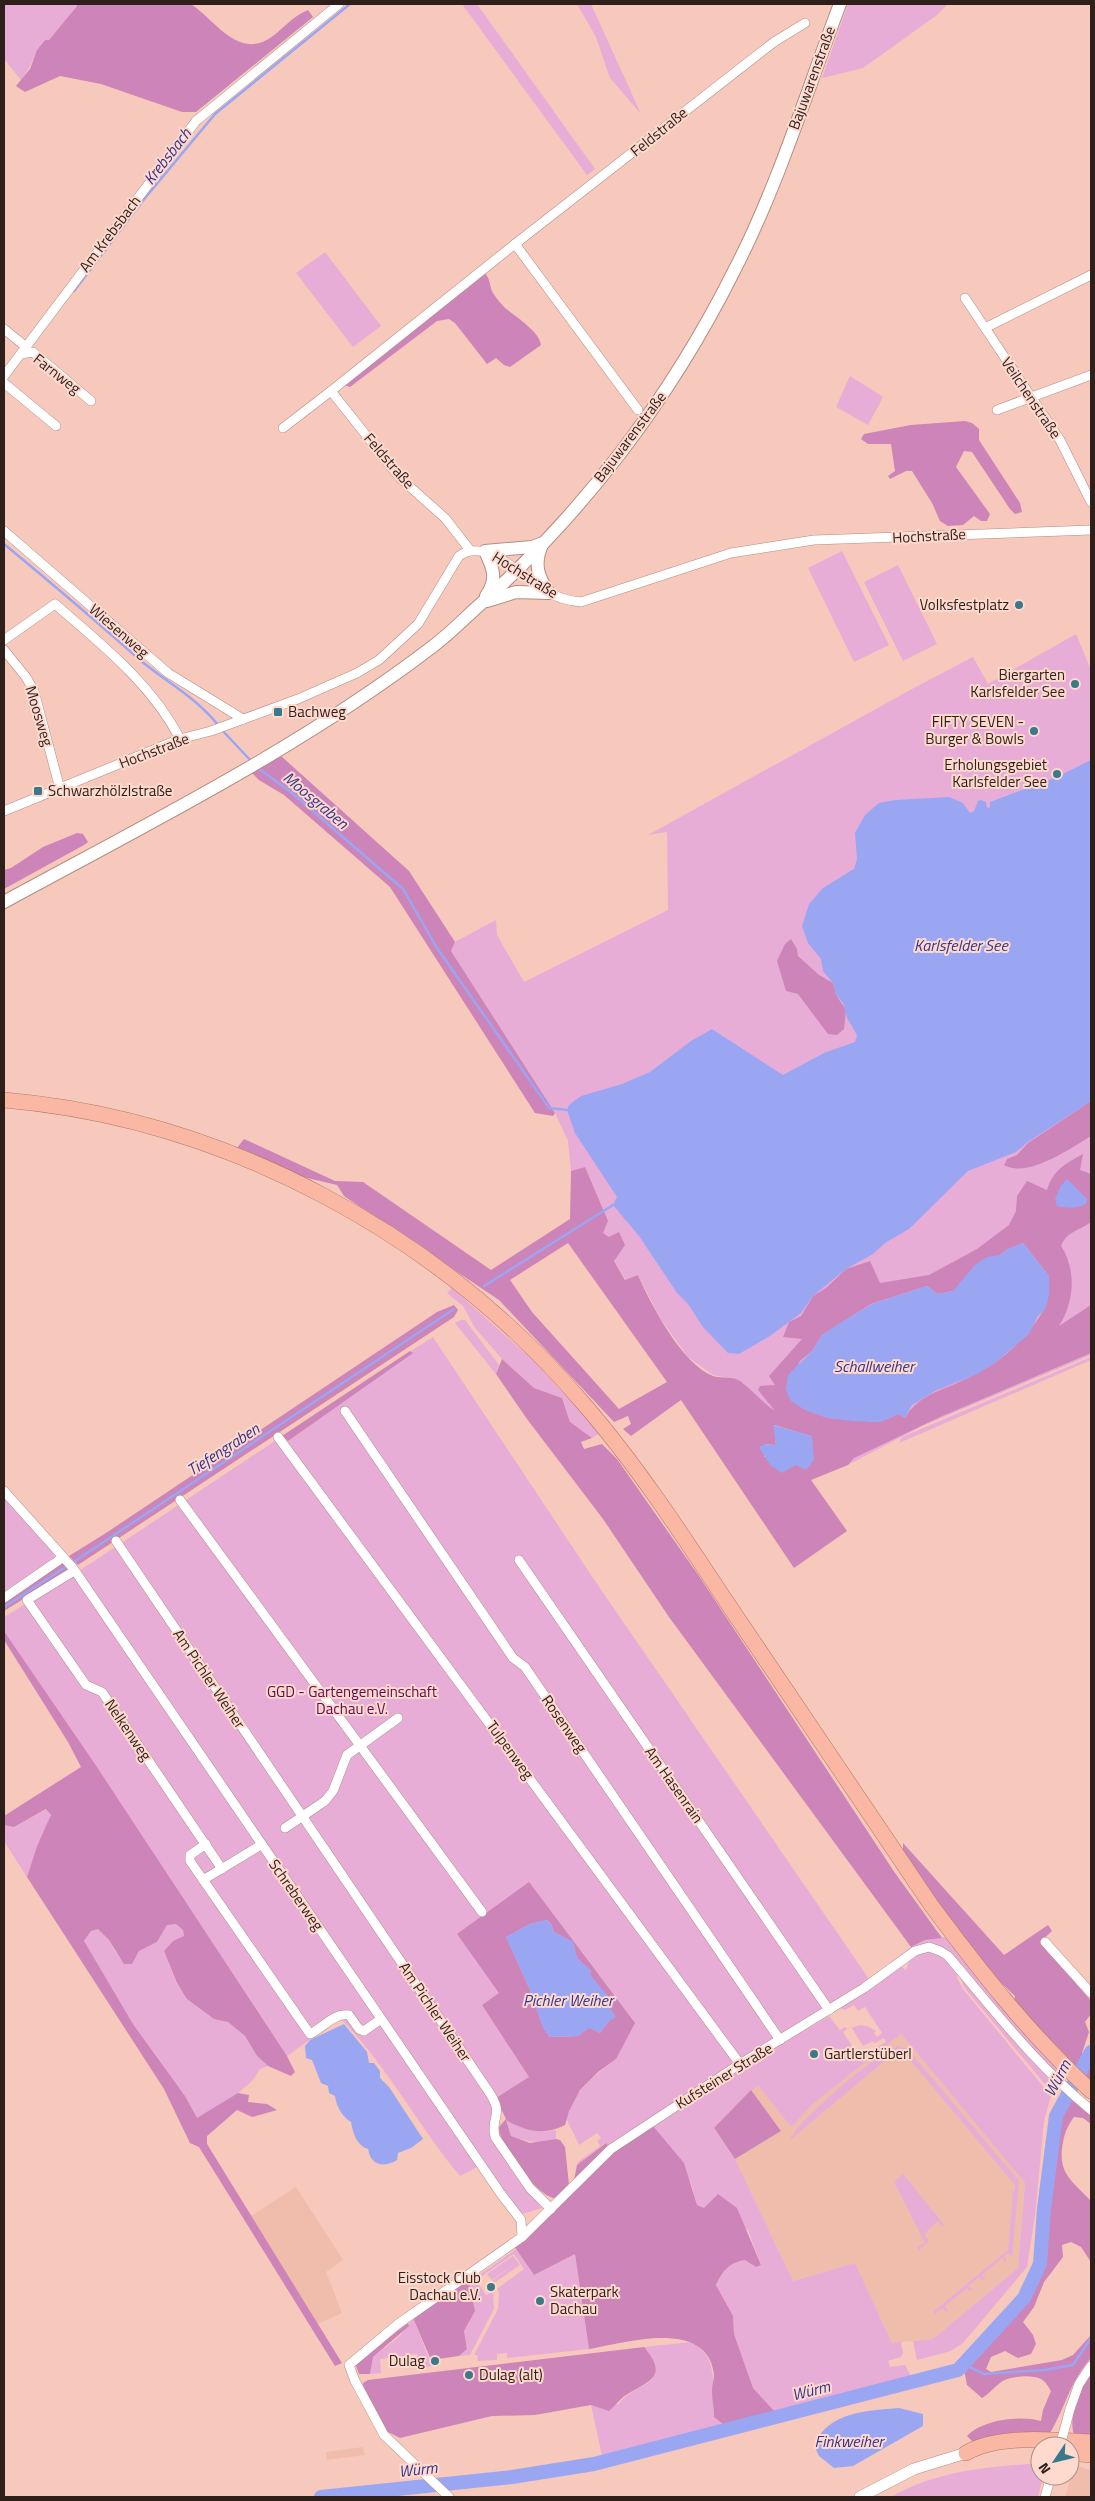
<svg xmlns="http://www.w3.org/2000/svg" width="1095" height="2501" viewBox="0 0 1095 2501" font-family="'Titillium Web',sans-serif">
<rect width="100%" height="100%" fill="#f6c9bc"/>
<g fill="#f0bdad">
<path d="M901,2034L1025,2183L1018,2268L933,2339L892,2343L855,2263L793,2281L735,2159L781,2131L751,2090L758,2084L791,2127L814,2103Z"/>
<path d="M296,2187L343,2260L326,2272L342,2313L318,2324L251,2216Z"/>
<path d="M363,2447L365,2455L327,2460L326,2452Z"/>
<path d="M1075,2465L1091,2470V2497H1065Z"/>
</g>
<g fill="#e7add6">
<path d="M4,4H76L77,6L49,40H45C34,52 32,67 21,80L4,59Z"/>
<path d="M462,4H477L595,169L587,175Z"/>
<path d="M577,4H591L641,114L610,78L596,37Z"/>
<path d="M848,4H948L937,15L863,68L822,78Z"/>
<path d="M325,252L381,326L353,347L296,273Z"/>
<path d="M850,376L883,397L868,425L836,407Z"/>
<path d="M842,551L889,645L854,662L808,568Z"/>
<path d="M898,565L937,644L903,661L864,582Z"/>
<path d="M1076,634L1091,670V1355L922,1426L848,1465L854,1458L796,1425L761,1401L738,1380L713,1375L688,1357L660,1318L638,1275L626,1280L614,1261L618,1253L609,1237L603,1233L585,1167L571,1171L568,1141L555,1113L451,951L455,942L496,920L497,935L524,982L668,910L667,832L648,835L912,689L973,657L988,684Z"/>
<path d="M452,1288L534,1361L600,1433L592,1438L570,1422L562,1398L534,1388L502,1359L475,1328L463,1306L447,1293Z"/>
<path d="M461,1320H465L499,1365L496,1374L455,1323Z"/>
<path d="M433,1337L593,1578L869,1979L911,1947L925,1940L946,1937L989,1992L1066,2076L1063,2082L1023,2040L951,1955L934,1944H924L911,1949L870,1981L608,2146L605,2143L577,2165L578,2162L600,2146L597,2141L601,2138L597,2133L579,2145C576,2137 570,2127 567,2120C562,2101 603,2068 616,2059L499,1993L482,2005L529,2077L496,2098L489,2134L542,2208L519,2215L481,2165L460,2176C418,2126 386,2064 340,2018L287,2056L95,1764L4,1631V1617L76,1573L275,1441H288L412,1353L411,1351Z"/>
<path d="M1091,1357V1360L899,1443L902,1437Z"/>
<path d="M4,1496L51,1550L57,1561L4,1596Z"/>
<path d="M47,1809L51,1816L37,1846L27,1877L4,1841V1825L14,1827Z"/>
<path d="M176,1924L183,1930L184,1937L173,1941L164,1951L177,1984L188,1999L214,2019L228,2022L245,2036L257,2056L268,2066L260,2069L252,2081L238,2093L197,2119L185,2096L133,2024L84,1942L91,1930L98,1929L109,1940L116,1953L136,1957L139,1951L157,1942L167,1925Z"/>
<path d="M925,1950L940,1954L958,1973L957,1978L963,1989L1051,2096L1044,2121L1035,2216L1027,2267L963,2343L951,2351L917,2360L913,2341L933,2339L1018,2268L1025,2183L901,2034L814,2103L791,2127L758,2085L714,2129L735,2159L793,2281L855,2263L892,2343L901,2342L903,2353L901,2357L888,2361L890,2367L905,2365L912,2378L776,2413L753,2388L734,2334L733,2316L716,2285C723,2270 729,2263 745,2260L756,2267L761,2265L748,2230L697,2205L691,2183L653,2126L745,2066L829,2016L840,2030L845,2027L847,2029L843,2032L859,2057L886,2042L884,2038L875,2043L873,2041L863,2046L852,2028C861,2023 867,2025 876,2031L874,2033L877,2037L882,2033L865,2007L858,2011L854,2005L845,2010L839,2008L901,1966L906,1970L910,1958Z"/>
<path d="M959,1974L1058,2089L1053,2094L964,1987Z"/>
<path d="M898,2046L907,2049L912,2054L1019,2181L1012,2257L1008,2253L1004,2256L1007,2261L1005,2262L1002,2258L982,2275L985,2279L983,2281L979,2277L969,2286L972,2290L970,2291L967,2288L945,2306L948,2311L946,2312L942,2308L934,2315V2311L1008,2250L1013,2195L1010,2190L1013,2192L1015,2190V2185L900,2048L790,2140C797,2121 878,2052 898,2046Z"/>
<path d="M506,2119C520,2130 540,2133 556,2130V2139C539,2144 527,2142 511,2136Z"/>
<path d="M903,2174L944,2225L942,2226L938,2221L924,2234L929,2241L919,2250L917,2247L925,2243L894,2182Z"/>
<path d="M516,2249L534,2275L575,2254L589,2349L507,2358V2353L497,2354V2360L478,2361L477,2355H474L498,2309L499,2292L497,2289L524,2269L514,2254L476,2280L486,2295L492,2292L493,2293L494,2309L470,2355L459,2356L467,2349L464,2331L475,2311L468,2279L473,2276L475,2278Z"/>
<path d="M513,2256L520,2265L494,2283L492,2281L517,2262L492,2280L487,2274Z"/>
<path d="M413,2318L432,2366L419,2368L417,2354L380,2359L381,2373L370,2374L373,2357L400,2336Z"/>
<path d="M691,2342C720,2355 712,2390 714,2417L724,2425L602,2456L591,2405L600,2407L619,2404C635,2381 676,2386 644,2347Z"/>
<path d="M1029,2464H1040V2476H1043L1038,2497H891C932,2473 982,2467 1029,2464Z"/>
</g>
<g fill="#cc84b9" fill-rule="evenodd">
<path d="M76,4H191C217,22 239,61 273,36C286,26 293,16 308,10L313,17L196,112H182L101,84L60,76L25,92L16,86L30,69L37,50L45,40H49L77,6Z"/>
<path d="M484,272C491,279 489,286 493,293C496,298 504,308 509,311C518,318 540,333 541,345L510,367L504,365L496,358L487,364L455,323L449,319L437,321L350,387L344,385Z"/>
<path d="M965,421L972,423L979,429V440L1020,503L1022,512L1015,514L1010,509L972,452L964,451L956,467L990,514L987,521H981L974,516L963,525L948,526L940,521L932,503L912,471H906L890,479L888,476L895,471L891,444H868L861,439L864,434L911,425Z"/>
<path d="M281,756L409,871L455,942L451,951L555,1113L553,1116L535,1113L390,887L284,795L259,780L252,773Z"/>
<path d="M77,833L83,834L88,842L84,845L4,889V870L11,868L43,847Z"/>
<path d="M791,939L797,949L798,956L819,975L833,983L836,995L846,1010L844,1029L837,1035L828,1034L798,994L786,991L777,961L785,944Z"/>
<path d="M1091,1101V1136C1071,1148 1027,1179 1004,1165L1007,1159L1017,1155L1028,1143Z"/>
<path d="M244,1139L335,1181L363,1182L491,1270L570,1219L571,1171L585,1167L608,1221L603,1233L609,1237L619,1232L625,1245L614,1261L625,1280L638,1275C651,1305 682,1364 713,1376C721,1379 733,1376 740,1381C752,1390 762,1402 775,1411L758,1390L760,1386L775,1385L769,1376L802,1339L783,1337L789,1322L801,1316L813,1296L826,1288L846,1269L870,1261L880,1283L929,1275L977,1249L1009,1225L1016,1211L1017,1196L1027,1181L1047,1190C1053,1170 1065,1164 1083,1154L1080,1170L1091,1174V1222C1079,1231 1067,1231 1061,1246C1077,1270 1074,1303 1059,1326L1091,1305V1353L940,1417L854,1458L848,1465L811,1480L847,1531L794,1568L681,1400L631,1436L623,1429L631,1424L628,1416L614,1422L499,1300L344,1196L337,1185L299,1176L237,1148ZM568,1243L667,1382L619,1409L532,1312L510,1280ZM1023,1243L1049,1276C1048,1286 1049,1303 1044,1310C1021,1346 997,1366 957,1383C936,1392 917,1397 905,1418L899,1414L879,1422L828,1418L806,1410L791,1400L786,1389L800,1361L812,1351L822,1335L871,1304L927,1286L938,1294L953,1291L1008,1249ZM774,1425L811,1436L764,1457L765,1444L776,1445Z"/>
<path d="M454,1305L458,1310L454,1317L78,1565L69,1556L106,1533L437,1312Z"/>
<path d="M410,1351L413,1353L288,1441L282,1436Z"/>
<path d="M502,1359L534,1388L562,1398L570,1422L592,1438L581,1442L584,1449L602,1444L617,1459L699,1576L895,1873L942,1938L925,1940L911,1947L669,1617L603,1519L527,1419L496,1374Z"/>
<path d="M63,1561L70,1570L4,1611V1600Z"/>
<path d="M4,1631L95,1764L287,2056L295,2072L291,2076L268,2066L257,2056L245,2036L228,2022L214,2019L187,1999L177,1983L164,1951L173,1941L184,1936L183,1930L176,1924L167,1925L157,1942L139,1951L132,1964H124L109,1940L98,1929L91,1931L84,1941L133,2024L185,2096L197,2118L238,2093L249,2095L248,2102L267,2104L277,2110L252,2117L237,2110L207,2136V2144L342,2363L335,2366L199,2147L190,2143L164,2089L27,1877L37,1846L51,1815L46,1809L14,1827L4,1825V1816L81,1767L68,1742L4,1640Z"/>
<path d="M903,1843L1004,1955L1048,1925L1052,1931L1040,1942L1091,2001V2014L1085,2022L1089,2032L1082,2053L1091,2062V2081L1014,2003L1015,1996L997,1979L950,1922L903,1850Z"/>
<path d="M529,1882L635,2023L616,2059L598,2072L580,2090L569,2111L565,2125C544,2136 525,2131 506,2120L511,2136L530,2143L556,2139L560,2140L565,2147L569,2185L555,2198C538,2198 498,2144 499,2127L506,2119L496,2098L529,2077L482,2005L499,1993L457,1934ZM547,1920L551,1924L554,1932L573,1942L577,1958L591,1971L590,1975L611,2001L607,2005L612,2013L609,2021L600,2033L589,2027L578,2036L550,2037L543,2027L531,1992L506,1937L530,1924Z"/>
<path d="M751,2090L781,2131L735,2159L714,2128Z"/>
<path d="M1078,2099L1091,2110V2124L1083,2118L1074,2117C1068,2125 1065,2132 1063,2142C1057,2173 1071,2180 1091,2201V2262L1081,2247L1071,2242L1062,2245L1063,2257L1044,2282L1034,2307L1023,2322L1033,2335L1036,2344L1031,2354L1018,2358L1005,2351L991,2357L986,2369L991,2372L1062,2360L1073,2355L1091,2335V2358C1070,2381 1066,2406 1050,2433L974,2443L967,2436C982,2420 1020,2415 1041,2421L1043,2410L1051,2391C1048,2386 1046,2382 1041,2379C1032,2374 1008,2376 1000,2383C993,2388 989,2394 982,2398L967,2385L963,2364L1024,2298L1040,2264L1051,2149L1056,2116L1064,2102Z"/>
<path d="M653,2126L684,2163L697,2205L704,2208L718,2194L737,2208L761,2265L756,2267L745,2260C729,2263 723,2270 716,2285L733,2316L734,2334L753,2388L776,2413L724,2425L714,2417C714,2408 712,2399 712,2390C712,2385 714,2380 714,2375C708,2317 625,2343 589,2349L575,2254L534,2275L514,2246L613,2151Z"/>
<path d="M606,2143L608,2146L574,2180L577,2165Z"/>
<path d="M468,2279L475,2311L464,2331L467,2349L459,2356L431,2360L413,2318Z"/>
<path d="M408,2323L409,2326L373,2357L370,2374H359L355,2363Z"/>
<path d="M644,2347C669,2377 650,2380 626,2395C621,2398 615,2406 609,2411L591,2405L535,2415L492,2416L400,2438L386,2431L363,2387V2383L368,2380Z"/>
<path d="M1091,2374V2437L1074,2435C1068,2417 1079,2389 1091,2374Z"/>
</g>
<g fill="#9ba6f3">
<path d="M1091,760V1101L1028,1142L1016,1152L968,1171L909,1229L885,1243L873,1254L846,1269L813,1296L801,1313L770,1336L739,1354L728,1353L703,1327L688,1304L677,1293L639,1236L613,1205L617,1197L575,1133L567,1110L569,1105L581,1096L622,1084L650,1072L691,1041L712,1029L783,1075L824,1053L855,1042L857,1035L847,1018L843,1003L836,995L833,983L823,971L821,959L808,943L802,926L809,904L823,888L854,869L857,859L855,833L865,815L879,803L895,800L949,797L963,803L970,813L974,811L978,801L981,800L986,802L987,808L990,807V802L1057,777Z"/>
<path d="M1067,1179L1087,1199L1086,1204C1075,1209 1068,1208 1057,1206L1055,1199L1061,1186Z"/>
<path d="M1023,1243L1049,1276V1295L1045,1310L1038,1316L1029,1334L995,1363L975,1375L937,1390L912,1405L905,1418L899,1414L880,1422L854,1421L828,1418L805,1410L790,1400L786,1389L788,1375L812,1351L822,1335L837,1325L872,1304L927,1286L938,1294L953,1291L975,1265L987,1257L1000,1255L1008,1249Z"/>
<path d="M773,1425L812,1436L814,1460L806,1470L796,1465L782,1473L770,1465L759,1447L765,1444L776,1445Z"/>
<path d="M547,1920L551,1924L554,1932L573,1942L577,1958L591,1971L590,1975L612,2001L608,2005L616,2017L609,2021L600,2033L589,2028L578,2036L550,2037L543,2028L531,1992L506,1937L530,1924Z"/>
<path d="M344,2024L367,2052L369,2063H374L380,2071V2078L389,2087L423,2139L411,2148L398,2153L397,2160C384,2168 371,2166 368,2149C356,2145 353,2133 351,2122C342,2117 336,2105 335,2096L329,2093L328,2086L321,2083L312,2060L306,2058L305,2046L310,2040Z"/>
<path d="M899,2408L923,2414V2426L853,2466L834,2468L819,2456L814,2445C829,2411 867,2411 899,2408Z"/>
</g>
<g fill="none" stroke-linecap="round" stroke-linejoin="round">
<g stroke="#9ba6f3" stroke-width="2.5">
<path d="M74,291L145,198L215,114L350,4"/>
<path d="M4,544C50,582 95,620 140,660C166,682 197,698 218,725"/>
<path d="M222,730L252,762"/>
<path d="M258,768L292,793L403,889L437,948L549,1108L567,1110"/>
<path d="M484,1286L613,1205"/>
<path d="M72,1563L454,1309"/>
<path d="M4,1607L67,1566"/>
<path d="M963,2364L984,2374L1044,2370L1073,2365L1091,2338"/>
</g>
<path stroke="#9ba6f3" stroke-width="14" d="M321,2497L512,2477L594,2464L958,2370L1024,2298L1040,2264L1044,2209L1056,2116L1091,2052"/>
<defs>
<g id="minor">
<path d="M515,244L638,410"/>
<path d="M965,298L1060,440L1091,502"/>
<path d="M985,328L1091,275"/>
<path d="M4,329L25,346"/>
<path d="M21,354L33,352L91,401"/>
<path d="M4,376L196,121L339,4"/>
<path d="M4,383L56,426"/>
<path d="M331,391L515,244L774,42L805,23"/>
<path d="M997,410L1091,375"/>
<path d="M283,428L331,391L400,478L445,518L470,550"/>
<path d="M4,531L168,673L243,719"/>
<path d="M4,640L55,604C101,644 152,684 180,739"/>
<path d="M4,650L26,677L34,691L60,789"/>
<path d="M4,811L180,739L211,731L298,699L357,673L379,660L418,624L459,556C486,536 524,578 548,592C558,598 570,601 581,602L731,553L814,540L1091,530"/>
<path d="M345,1411L513,1658L525,1667L780,2040"/>
<path d="M278,1437L740,2064"/>
<path d="M4,1491L73,1568L501,2194L521,2220L522,2237"/>
<path d="M180,1500L482,1912"/>
<path d="M116,1541L489,2092C505,2116 490,2115 495,2137L530,2188L551,2209"/>
<path d="M519,1560L829,2010"/>
<path d="M74,1571L27,1600L86,1685L102,1692L222,1869"/>
<path d="M4,1598L62,1558"/>
<path d="M285,1828L325,1801L333,1791L347,1755L398,1718"/>
<path d="M206,1844L190,1855V1861L310,2034C323,2028 333,2013 349,2015L359,2029L364,2031L381,2019"/>
<path d="M203,1880L261,1845"/>
<path d="M1045,1942L1091,1993"/>
<path d="M1070,2409L1079,2384L1091,2366"/>
<path d="M449,2497L384,2435L355,2381L349,2365L398,2324L522,2237L611,2149L740,2064L864,1988L915,1951L929,1947L940,1951L948,1956C995,2011 1035,2064 1091,2110"/>
<path d="M1045,2497L1051,2476"/>
</g>
<path id="tertiary" d="M860,2497L914,2469L966,2453"/>
<g id="secondary">
<path d="M541,547C534,565 538,577 549,593"/>
<path d="M486,596C498,579 493,568 485,551L532,547L543,543"/>
<path d="M487,601L516,592L549,593"/>
<path d="M4,902C149,823 300,748 432,647C447,636 461,622 475,609C582,515 670,399 734,271C778,186 806,93 840,4"/>
</g>
<g id="trunk">
<path d="M4,1100C226,1119 439,1234 583,1403C636,1464 681,1533 726,1601C795,1702 862,1804 931,1905C980,1971 1030,2035 1091,2091"/>
<path d="M966,2453C999,2434 1054,2440 1091,2442"/>
<path d="M1070,2453L1091,2455"/>
</g>
</defs>
<use href="#minor" stroke="#b68c80" stroke-width="10"/>
<use href="#tertiary" stroke="#b68c80" stroke-width="12"/>
<use href="#secondary" stroke="#b68c80" stroke-width="14"/>
<use href="#trunk" stroke="#b27765" stroke-width="16"/>
<use href="#minor" stroke="#fff" stroke-width="9"/>
<use href="#tertiary" stroke="#fff" stroke-width="11"/>
<use href="#secondary" stroke="#fff" stroke-width="12"/>
<use href="#trunk" stroke="#fab8a4" stroke-width="15"/>
<defs>
<path id="minor-bridge" d="M1060,2446L1070,2409"/>
</defs>
<use href="#minor-bridge" stroke="#b68c80" stroke-width="10" stroke-linecap="butt"/>
<use href="#minor-bridge" stroke="#fff" stroke-width="9"/>
</g>
<g fill="#387a8b" stroke="#fdd9ce" stroke-width="2">
<circle cx="1019" cy="605" r="5"/>
<circle cx="1075" cy="684" r="5"/>
<rect x="273" y="707" width="10" height="10" rx="2.5"/>
<circle cx="1034" cy="731" r="5"/>
<circle cx="1057" cy="774" r="5"/>
<rect x="33" y="786" width="10" height="10" rx="2.5"/>
<circle cx="814" cy="2054" r="5"/>
<circle cx="491" cy="2287" r="5"/>
<circle cx="540" cy="2301" r="5"/>
<circle cx="435" cy="2361" r="5"/>
<circle cx="469" cy="2375" r="5"/>
</g>
<g text-anchor="middle" stroke-width="4" stroke-linejoin="round" paint-order="stroke">
<g font-size="15" fill="#2f1f1a" stroke="#fdd9ce">
<text transform="translate(812 78) rotate(-70)" y="5">Bajuwarenstraße</text>
<text transform="translate(659 132) rotate(-39)" y="5">Feldstraße</text>
<text transform="translate(110 234) rotate(-53)" y="5">Am Krebsbach</text>
<text transform="translate(57 374) rotate(38)" y="5">Farnweg</text>
<text transform="translate(1031 398) rotate(56)" y="5">Veilchenstraße</text>
<text transform="translate(630 437) rotate(-53)" y="5">Bajuwarenstraße</text>
<text transform="translate(389 461) rotate(49)" y="5">Feldstraße</text>
<text transform="translate(929 536) rotate(-3)" y="5">Hochstraße</text>
<text transform="translate(525 575) rotate(32)" y="5">Hochstraße</text>
<text transform="translate(119 631) rotate(41)" y="5">Wiesenweg</text>
<text transform="translate(39 716) rotate(73)" y="5">Moosweg</text>
<text transform="translate(154 751) rotate(-21)" y="5">Hochstraße</text>
<text transform="translate(209 1679) rotate(56)" y="5">Am Pichler Weiher</text>
<text transform="translate(564 1724) rotate(55)" y="5">Rosenweg</text>
<text transform="translate(128 1730) rotate(56)" y="5">Nelkenweg</text>
<text transform="translate(510 1750) rotate(54)" y="5">Tulpenweg</text>
<text transform="translate(674 1785) rotate(55)" y="5">Am Hasenrain</text>
<text transform="translate(296 1895) rotate(55)" y="5">Schreberweg</text>
<text transform="translate(435 2012) rotate(56)" y="5">Am Pichler Weiher</text>
<text transform="translate(724 2076) rotate(-32)" y="5">Kufsteiner Straße</text>
</g>
<g font-size="15" fill="#2f1f1a" stroke="#fdd9ce" text-anchor="end">
<text x="1009" y="610">Volksfestplatz</text>
<text x="1065" y="680">Biergarten<tspan x="1065" dy="17">Karlsfelder See</tspan></text>
<text x="288" y="717" text-anchor="start">Bachweg</text>
<text x="1024" y="727">FIFTY SEVEN -<tspan x="1024" dy="17">Burger &amp; Bowls</tspan></text>
<text x="1047" y="770">Erholungsgebiet<tspan x="1047" dy="17">Karlsfelder See</tspan></text>
<text x="48" y="796" text-anchor="start">Schwarzhölzlstraße</text>
<text x="824" y="2059" text-anchor="start">Gartlerstüberl</text>
<text x="481" y="2283">Eisstock Club<tspan x="481" dy="17">Dachau e.V.</tspan></text>
<text x="550" y="2297" text-anchor="start">Skaterpark<tspan x="550" dy="17">Dachau</tspan></text>
<text x="425" y="2366">Dulag</text>
<text x="479" y="2380" text-anchor="start">Dulag (alt)</text>
</g>
<g font-size="15" fill="#620852" stroke="#fdd9ce">
<text x="352" y="1697">GGD - Gartengemeinschaft<tspan x="352" dy="17">Dachau e.V.</tspan></text>
</g>
<g font-size="16" font-style="italic" fill="#35358d" stroke="#fdd9ce">
<text transform="translate(167 156) rotate(-52)" y="6">Krebsbach</text>
<text transform="translate(316 800) rotate(40)" y="6">Moosgraben</text>
<text x="961" y="951">Karlsfelder See</text>
<text x="874" y="1372">Schallweiher</text>
<text transform="translate(223 1449) rotate(-33)" y="6">Tiefengraben</text>
<text x="568" y="2006">Pichler Weiher</text>
<text transform="translate(1057 2078) rotate(-62)" y="6">Würm</text>
<text transform="translate(811 2390) rotate(-14)" y="6">Würm</text>
<text x="849" y="2447">Finkweiher</text>
<text transform="translate(418 2469) rotate(-6)" y="6">Würm</text>
</g>
</g>
<rect width="1095" height="2501" fill="none" stroke="#2f1f1a" stroke-width="10"/>
<g transform="translate(1055 2461) rotate(235)"><circle r="24" fill="#fdd9ce" stroke="#ab8f86"/>
<path d="M0-4L9 19L0 12L-9 19Z" fill="#387a8b"/>
<text y="-8" font-size="14" font-weight="bold" text-anchor="middle" fill="#2f1f1a">N</text>
</g>
</svg>
